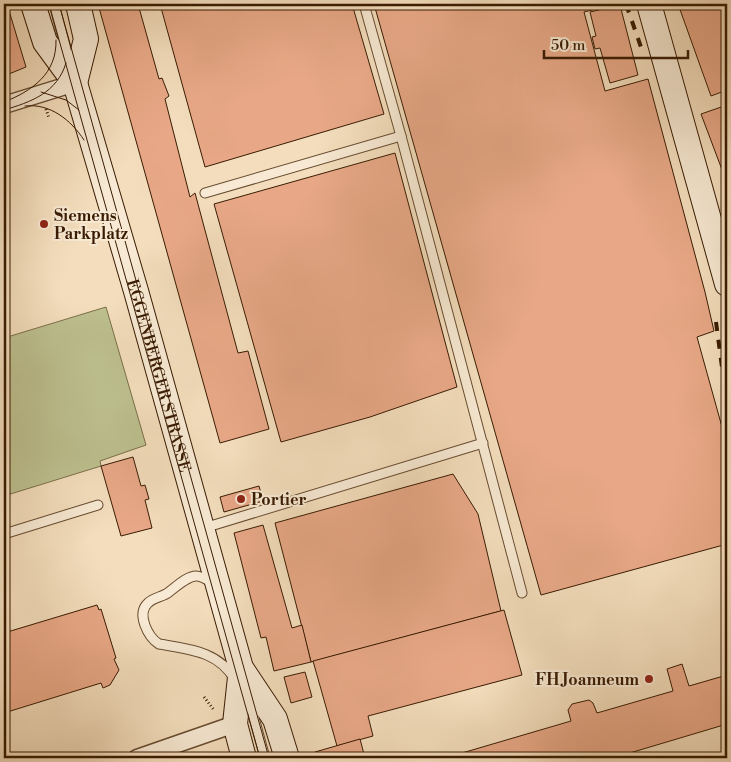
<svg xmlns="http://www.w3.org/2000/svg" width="731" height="762" viewBox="0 0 731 762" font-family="'Libre Bodoni',serif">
<rect width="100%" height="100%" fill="#f3ddbc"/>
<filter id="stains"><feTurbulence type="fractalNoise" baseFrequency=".004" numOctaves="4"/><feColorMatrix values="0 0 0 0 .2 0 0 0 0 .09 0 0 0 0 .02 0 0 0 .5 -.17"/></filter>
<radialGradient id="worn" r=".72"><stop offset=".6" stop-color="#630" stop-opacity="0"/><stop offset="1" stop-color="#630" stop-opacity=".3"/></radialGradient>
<path fill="#bdc08f" stroke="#7b6e48" d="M106,307L146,445L100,461L101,466L4,496V338Z"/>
<g fill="#e8a887" stroke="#391b02">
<path d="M4,4H7L26,67L4,76Z"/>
<path d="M98,4H138L159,79L162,78L169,96L165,99L190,197L195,193L238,353L248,351L269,429L220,443Z"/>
<path d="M160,4H352L384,114L205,167Z"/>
<path d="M374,4H616L584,12L605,91L648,79L705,292L714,331L697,337L727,445V544L541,595Z"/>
<path d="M678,4H727V90L711,96Z"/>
<path d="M620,5L638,75L610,83L600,48L595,49L592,37L596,36L590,12Z"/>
<path d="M727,105V183L701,114Z"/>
<path d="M395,153L457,387L370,417L281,442L214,204Z"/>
<path d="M133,457L141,486L145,485L149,499L145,500L152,528L121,536L101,466Z"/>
<path d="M453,474L478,514L501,611L311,662L275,523Z"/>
<path d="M259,486L263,501L224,512L220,497Z"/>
<path d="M263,525L292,628L302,625L311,662L274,671L266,637L261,638L234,533Z"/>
<path d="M97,605L99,610L101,609L116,658L114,659L119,670L110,685L103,688L101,683L4,713V633Z"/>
<path d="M504,610L522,675L368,716L373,736L337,746L313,661Z"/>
<path d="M682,664L689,686L727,675V724L613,758H445L571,721L568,710L572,704L589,700L593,703L597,713L673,691L667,669Z"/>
<path d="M305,672L312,697L291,703L284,677Z"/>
<path d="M360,739L365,758H316L315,752Z"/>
</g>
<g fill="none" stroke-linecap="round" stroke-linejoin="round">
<defs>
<g id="lane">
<path d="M54,4L69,61"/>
<path d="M364,4L401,136L522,593"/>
<path d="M205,193L401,136"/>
<path d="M204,528L483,443"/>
<path d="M4,534L98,505"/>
<path d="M214,584C209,581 203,576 196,576C187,576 176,587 169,592C163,597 154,597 148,603C136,614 148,637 159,644C188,649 219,651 235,680"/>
<path d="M247,692L265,758"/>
</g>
<g id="street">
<path d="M4,105L75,83"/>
<path d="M137,758L235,724"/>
</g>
<g id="secondary">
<path id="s1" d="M33,4L45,42L75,83L136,291L241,668L275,719L287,758"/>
<path d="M649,4L727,284"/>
<path d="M75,83L86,39L78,4"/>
<path d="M241,668L235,724L244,758"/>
</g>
</defs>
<use href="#lane" stroke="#684c30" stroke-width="11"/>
<use href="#street" stroke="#684c30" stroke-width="19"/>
<use href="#secondary" stroke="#391b02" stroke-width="26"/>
<g stroke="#391b02" stroke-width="3" stroke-dasharray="1 2.5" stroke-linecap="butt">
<path d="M46,109L49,118"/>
<path d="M204,697L214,710"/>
</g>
<use href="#lane" stroke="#f7e9d3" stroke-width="9"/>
<use href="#street" stroke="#f7e9d3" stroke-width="16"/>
<use href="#secondary" stroke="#f7e9d3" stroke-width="24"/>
<g stroke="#391b02" stroke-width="1">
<path d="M49,4L260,758"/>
<path d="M59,4L269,758"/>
<path d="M41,92L66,100L79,110"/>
<path d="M4,102C32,91 57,74 56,40"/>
<path d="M25,106C50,103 71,120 84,140"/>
<path d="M4,110C31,102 57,93 66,63"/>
</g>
<g stroke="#391b02" stroke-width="4" stroke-dasharray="9 9" stroke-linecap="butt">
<path d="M626,4L642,50"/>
<path d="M716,322L727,405"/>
</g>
</g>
<g fill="#8f2418" stroke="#f7e9d3" stroke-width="2">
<circle cx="44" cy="224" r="5"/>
<circle cx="241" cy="499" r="5"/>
<circle cx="649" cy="679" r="5"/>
</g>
<g text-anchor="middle" stroke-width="4" stroke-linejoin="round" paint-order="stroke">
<g font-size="16" font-weight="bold" fill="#391b02" stroke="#f7e9d3" text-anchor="start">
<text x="54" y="221">Siemens<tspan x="54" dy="18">Parkplatz</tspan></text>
<text x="251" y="505">Portier</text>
<text x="639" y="685" text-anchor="end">FH Joanneum</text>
</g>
<g font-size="16" fill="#391b02" stroke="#f7e9d3">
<text dy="6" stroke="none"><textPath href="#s1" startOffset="395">EGGENBERGER STRASSE</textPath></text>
</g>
</g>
<rect width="731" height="762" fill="none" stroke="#f3ddbc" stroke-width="20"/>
<rect x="5" y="5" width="721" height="752" fill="none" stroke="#391b02" stroke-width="2.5"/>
<rect x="10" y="10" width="711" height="742" fill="none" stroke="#391b02"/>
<path d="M544 50v8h144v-8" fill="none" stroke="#391b02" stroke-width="2.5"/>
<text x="551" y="50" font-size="15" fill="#391b02" stroke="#f7e9d3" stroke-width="4" paint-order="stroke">50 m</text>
<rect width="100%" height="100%" filter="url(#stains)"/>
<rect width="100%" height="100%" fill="url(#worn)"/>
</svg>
